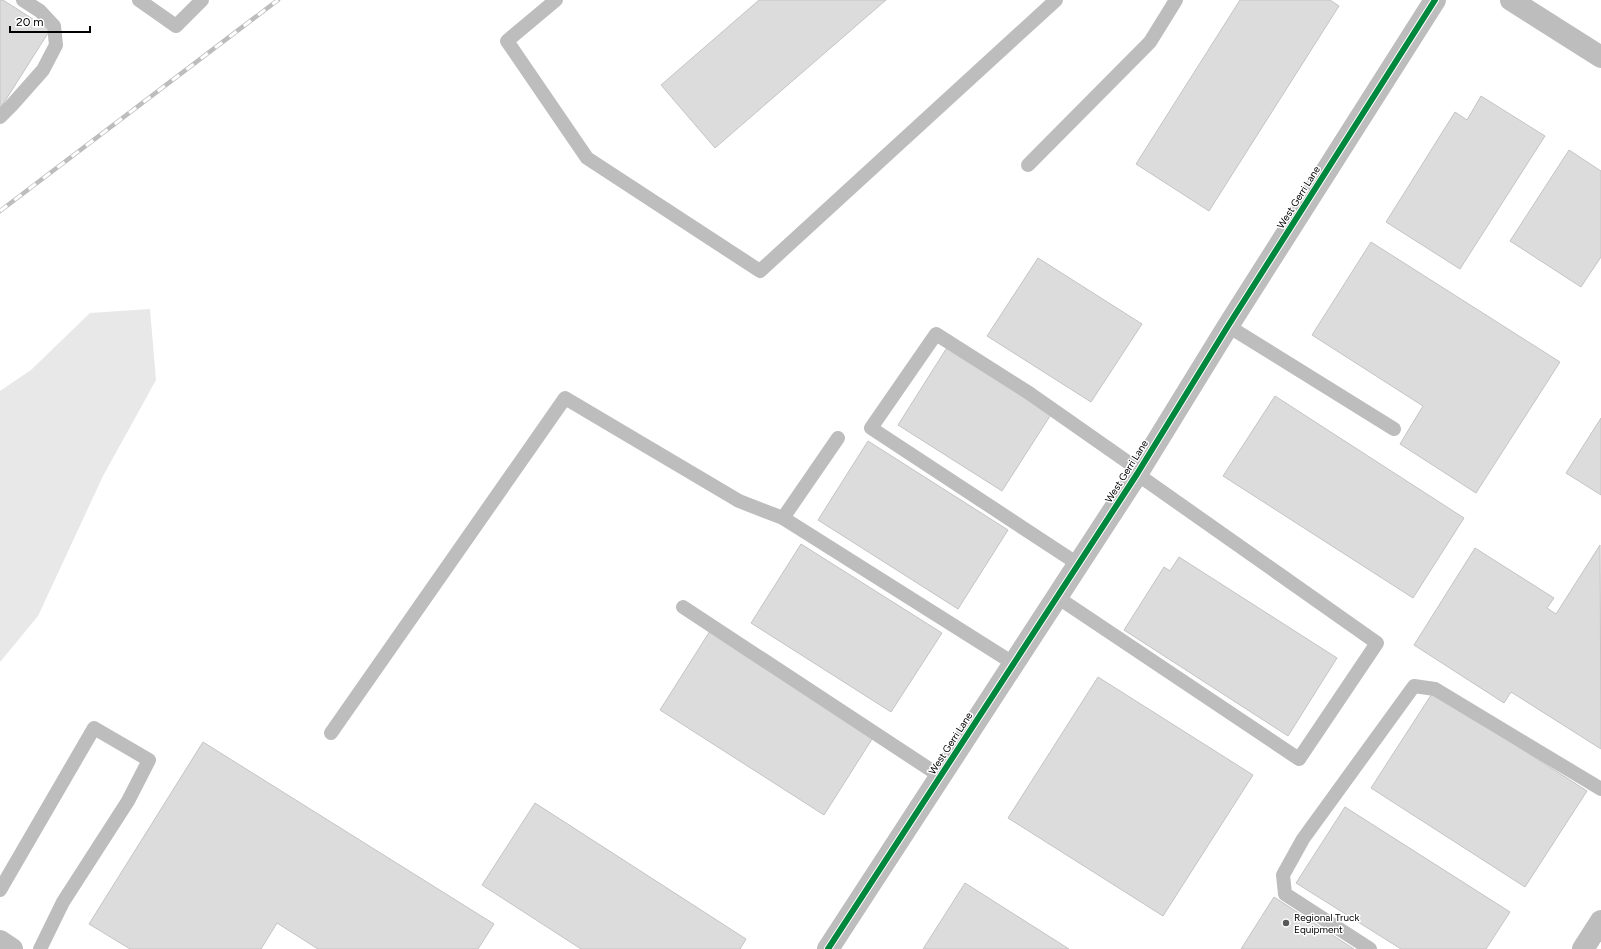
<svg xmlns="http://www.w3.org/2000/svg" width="1601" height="949" viewBox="0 0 1601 949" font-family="Figtree,sans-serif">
<rect width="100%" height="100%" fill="#fff"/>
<path fill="#e8e8e8" d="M150,309L156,380L103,476L38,616L0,662V391L31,370L90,313Z"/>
<g fill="#dcdcdc" stroke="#c4c4c4">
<path d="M0,0H3L50,30L0,109Z"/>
<path d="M759,0H886L715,148L661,85Z"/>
<path d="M1240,0H1330L1339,6L1209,211L1136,164Z"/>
<path d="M1481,96L1545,136L1460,269L1386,222L1455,112L1467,120Z"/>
<path d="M1569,150L1601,171V257L1581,287L1510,241Z"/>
<path d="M1371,242L1560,362L1476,493L1400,444L1423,406L1312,335Z"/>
<path d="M1038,258L1142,324L1091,402L987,336Z"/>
<path d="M948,346L1052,413L1002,491L898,425Z"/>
<path d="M1275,396L1464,518L1413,598L1223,476Z"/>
<path d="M1601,418V495L1566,473Z"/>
<path d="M868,441L1008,530L958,609L818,520Z"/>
<path d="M801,544L942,633L891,712L751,623Z"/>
<path d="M1600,545L1601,749L1511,692L1504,703L1414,645L1475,548L1554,598L1547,608L1556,614Z"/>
<path d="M1179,557L1337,658L1288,736L1124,630L1164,567L1170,571Z"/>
<path d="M710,631L874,736L824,815L660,710Z"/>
<path d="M1098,677L1253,775L1163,916L1008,818Z"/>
<path d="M1433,692L1587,791L1525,887L1371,788Z"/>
<path d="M203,742L494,924L478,949H318L277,923L261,949H130L89,924Z"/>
<path d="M535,803L746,939L740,949H581L482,885Z"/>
<path d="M1345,807L1510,912L1486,949H1401L1296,883Z"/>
<path d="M965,883L1069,949H923Z"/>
<path d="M1274,897L1354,949H1241Z"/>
</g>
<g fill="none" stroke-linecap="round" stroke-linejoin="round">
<g stroke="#bdbdbd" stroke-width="14">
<path d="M139,0L176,26L202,0"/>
<path d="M556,0L507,41L587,158L760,271L1056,0"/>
<path d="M0,117L11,106L43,70L56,45L54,26L40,11L23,0"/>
<path d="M1028,165L1150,42L1176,0"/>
<path d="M1228,326L1394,429"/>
<path d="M838,438L783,518L1013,663"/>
<path d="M1078,564L871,428L936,334L1029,393L1139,470"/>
<path d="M1057,597L1299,759L1377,643L1137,474"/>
<path d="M683,607L940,776"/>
<path d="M331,733L565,398L739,501L783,518"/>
<path d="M0,890L94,728L149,760L128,801L63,902L40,949"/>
<path d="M1370,949L1285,894L1283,875L1303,839L1414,686L1435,689L1601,789"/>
</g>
<g stroke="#bdbdbd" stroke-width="22">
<path d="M1511,0L1601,57"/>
<path d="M0,941L12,949"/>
<path d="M828,949L1137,474L1228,326L1435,0"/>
<path d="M1583,949L1601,921"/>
</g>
<defs>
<path id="rail" d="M0,211L278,0"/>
</defs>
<use href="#rail" stroke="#bdbdbd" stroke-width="4.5"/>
<use href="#rail" stroke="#fff" stroke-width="3" stroke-dasharray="9" stroke-linecap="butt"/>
<defs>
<path id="cycleway" d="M828,949L1137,474L1228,326L1435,0"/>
</defs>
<use href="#cycleway" stroke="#fff" stroke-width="8"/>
<use href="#cycleway" stroke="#00873e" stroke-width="6"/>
</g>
<circle fill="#595959" stroke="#fff" stroke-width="1.5" cx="1286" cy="923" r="4"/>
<g text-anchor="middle" stroke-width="3" stroke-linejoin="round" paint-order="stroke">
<g font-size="10" fill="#000" stroke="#fff">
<text transform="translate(1298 197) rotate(-58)" y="4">West Gerri Lane</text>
<text transform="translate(1126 471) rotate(-58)" y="4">West Gerri Lane</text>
<text transform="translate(950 743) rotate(-57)" y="4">West Gerri Lane</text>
</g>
<g font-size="10" fill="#000" stroke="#fff" text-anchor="start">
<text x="1294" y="921">Regional Truck<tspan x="1294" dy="12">Equipment</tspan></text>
</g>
</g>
<path d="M10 26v6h80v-6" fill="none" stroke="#000000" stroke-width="2"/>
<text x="16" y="26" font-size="12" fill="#000000" stroke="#ffffff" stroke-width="3" paint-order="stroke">20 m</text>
</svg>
